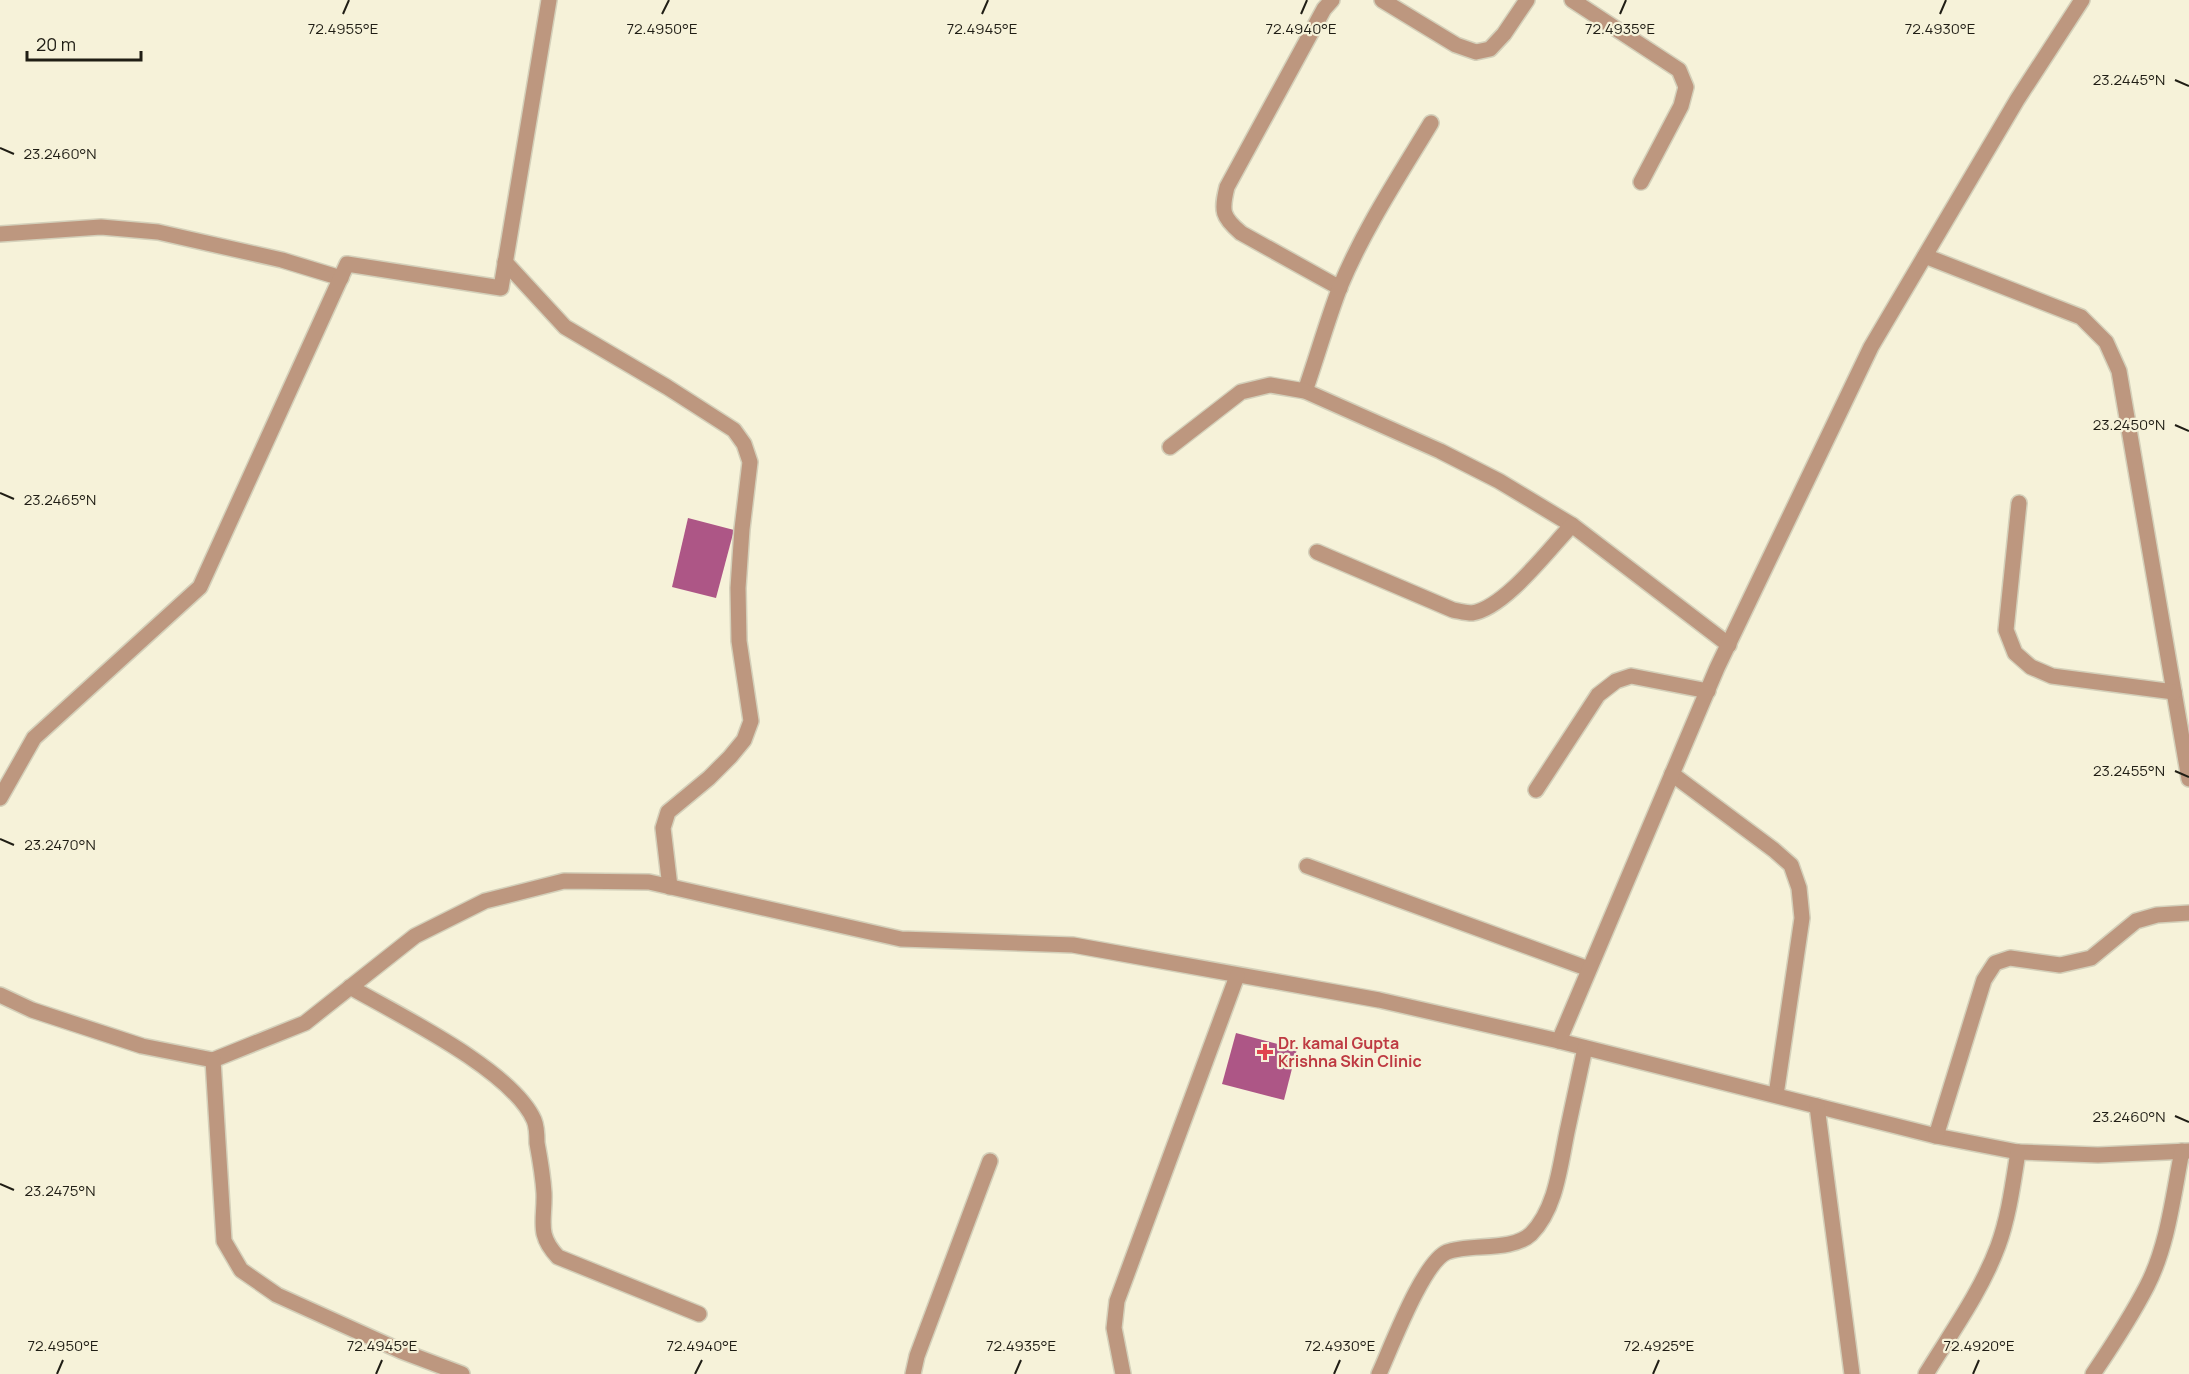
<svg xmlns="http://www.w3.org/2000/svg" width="2189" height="1374" viewBox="0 0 2189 1374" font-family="Manrope,sans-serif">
<rect width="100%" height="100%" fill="#f6f2d9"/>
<g fill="#ad5686">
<path d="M688,518L734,530L716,598L672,587Z"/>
<path d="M1236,1033L1297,1049L1284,1100L1222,1084Z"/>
</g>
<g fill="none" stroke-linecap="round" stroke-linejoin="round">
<defs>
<g id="minor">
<path d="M1332,0L1324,9L1227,187C1221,211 1222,217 1241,233L1340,288"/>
<path d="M1382,0L1456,45L1476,52L1490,49L1504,34L1527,0"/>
<path d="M1572,0L1679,70L1686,87L1681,106L1641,182"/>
<path d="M0,234L101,227L158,232L282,260L341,278"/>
<path d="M1925,256L2081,317L2106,342L2119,371L2189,779"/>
<path d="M505,262L565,327L667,387L734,430L744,444L750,462L742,529L738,588L739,641L751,721L744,740L730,757L709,778L668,812L663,828L670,887"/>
<path d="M1305,391C1317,357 1327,321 1340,287C1364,229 1399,176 1431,123"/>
<path d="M1170,447L1241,392L1270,385L1305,391L1440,451L1499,481L1572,525L1729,645"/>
<path d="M2019,503L2006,630L2015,653L2031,667L2052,676L2174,692"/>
<path d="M1317,552L1453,610C1459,611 1466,613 1472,613C1505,608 1549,549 1572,525"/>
<path d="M1672,774L1774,850L1791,865L1799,888L1802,918L1776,1095"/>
<path d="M1536,790L1598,695L1616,681L1631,676L1708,691"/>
<path d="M0,798L34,738L200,587L347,264L501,288L549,0"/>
<path d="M1307,866L1589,969"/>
<path d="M350,987C399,1015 512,1070 534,1120C537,1127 537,1136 537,1143C540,1159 543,1176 544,1193C545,1221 536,1234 558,1257L699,1314"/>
<path d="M0,995L32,1010L142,1046L213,1060L305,1023L415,936L485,901L564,881L649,882L901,939L1073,945L1379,1000L1559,1041L1936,1136L2018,1152L2098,1155L2189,1151"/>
<path d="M1559,1041L1717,668L1871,347L2017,100L2082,0"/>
<path d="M213,1060L224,1241L241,1270L277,1295L401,1351L462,1374"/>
<path d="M1817,1106L1852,1374"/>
<path d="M1936,1136L1984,980L1995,963L2010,958L2060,965L2091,958L2136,921L2157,915L2189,913"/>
<path d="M913,1374L917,1356L990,1161"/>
<path d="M1123,1374L1114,1328L1117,1301L1237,976"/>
<path d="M1379,1374C1391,1348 1423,1262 1447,1252C1469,1243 1512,1252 1531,1234C1556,1209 1560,1166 1567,1132C1573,1104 1579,1076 1585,1048"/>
<path d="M1926,1374C1951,1333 1981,1292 1998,1246C2009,1216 2013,1183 2018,1152"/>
<path d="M2093,1374C2112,1346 2131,1317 2147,1286C2168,1245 2173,1196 2182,1151"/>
</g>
</defs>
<use href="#minor" stroke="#d4d0ba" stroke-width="18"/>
<use href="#minor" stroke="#bd977f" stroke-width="15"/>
</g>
<path fill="none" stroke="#201e15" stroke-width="2" d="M343,14L349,0M662,14L669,0M982,14L988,0M1301,14L1307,0M1620,14L1626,0M1940,14L1946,0M2175,80L2189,86M0,148L14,154M2175,425L2189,431M0,493L14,499M2175,771L2189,777M0,839L14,845M2175,1116L2189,1122M0,1184L14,1190M57,1374L63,1360M376,1374L382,1360M695,1374L702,1360M1015,1374L1021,1360M1334,1374L1340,1360M1653,1374L1659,1360M1973,1374L1979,1360"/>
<path fill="#e0444e" stroke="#f6f2d9" stroke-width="2" d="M1262 1043h6v6h6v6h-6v6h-6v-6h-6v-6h6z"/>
<g text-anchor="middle" stroke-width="4.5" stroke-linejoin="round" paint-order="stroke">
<g font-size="16" font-weight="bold" fill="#be3a42" stroke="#f6f2d9" text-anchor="start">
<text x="1278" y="1049">Dr. kamal Gupta<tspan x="1278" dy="18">Krishna Skin Clinic</tspan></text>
</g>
</g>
<g font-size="15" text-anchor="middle" fill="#201e15" stroke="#f6f2d9" stroke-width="4.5" stroke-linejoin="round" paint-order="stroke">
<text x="662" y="34">72.4950°E</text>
<text x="982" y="34">72.4945°E</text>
<text x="1301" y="34">72.4940°E</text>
<text x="1620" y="34">72.4935°E</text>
<text x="1940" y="34">72.4930°E</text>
<text x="343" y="34">72.4955°E</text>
<text x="2129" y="85">23.2445°N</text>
<text x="60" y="159">23.2460°N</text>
<text x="2129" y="430">23.2450°N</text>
<text x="60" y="505">23.2465°N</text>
<text x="2129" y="776">23.2455°N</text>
<text x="60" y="850">23.2470°N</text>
<text x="2129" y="1122">23.2460°N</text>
<text x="60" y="1196">23.2475°N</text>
<text x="63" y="1351">72.4950°E</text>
<text x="382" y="1351">72.4945°E</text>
<text x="702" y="1351">72.4940°E</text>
<text x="1021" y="1351">72.4935°E</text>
<text x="1340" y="1351">72.4930°E</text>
<text x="1659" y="1351">72.4925°E</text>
<text x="1979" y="1351">72.4920°E</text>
</g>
<path d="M27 51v9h114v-9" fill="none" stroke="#201e15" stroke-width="3"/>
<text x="36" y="51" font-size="18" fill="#201e15" stroke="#f6f2d9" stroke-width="4.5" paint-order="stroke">20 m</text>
</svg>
